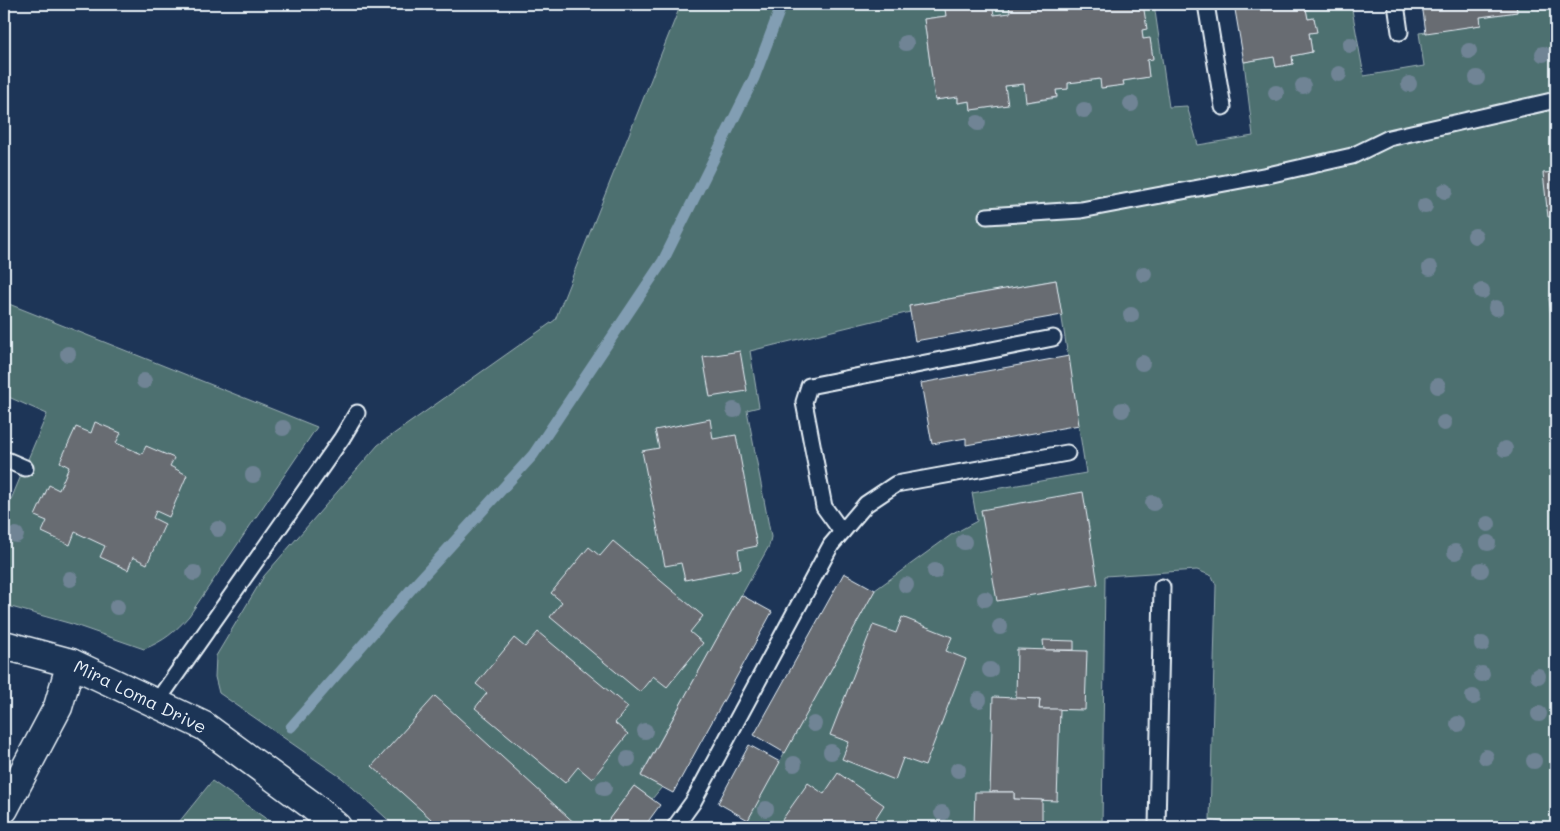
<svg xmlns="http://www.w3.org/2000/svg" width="1560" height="831" viewBox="0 0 1560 831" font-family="Mali,sans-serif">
<rect width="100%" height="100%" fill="#1d3557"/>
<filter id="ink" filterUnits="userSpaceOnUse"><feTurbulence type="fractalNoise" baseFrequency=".02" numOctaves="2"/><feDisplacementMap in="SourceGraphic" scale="10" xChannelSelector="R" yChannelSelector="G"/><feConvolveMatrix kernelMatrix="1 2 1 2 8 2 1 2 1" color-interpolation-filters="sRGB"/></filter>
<g filter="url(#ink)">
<g fill="#4e6f70" stroke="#9bb0b4">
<path d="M681,4H957V8L945,9L946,16L924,19L935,100L958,97V103L970,101L971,110L1007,105L1005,86L1024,84L1027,102L1057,98L1056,90L1068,89V83L1100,79L1102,88L1123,85V81L1149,77L1147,60L1153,58L1150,39H1143L1142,30L1146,29L1143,4H1154L1169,107L1187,106L1198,145L1253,136L1244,62L1274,57L1276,67L1293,64L1292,56L1312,52L1309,33L1316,32L1314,18L1308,19L1306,9L1321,6V4H1351L1364,76L1424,66L1419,33L1480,25V17L1517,12L1516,4H1538L1539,10L1556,9V827H1249L1210,820L1216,585L1212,576L1197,570L1105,576L1102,827H743L875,590L951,535L977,521L972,493L1086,473L1056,280L909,306L910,312L750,351L759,407L747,410L771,537L769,546L641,775L662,787L652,799L634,786L603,827H396L342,778L219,693L215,677L216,656L264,576L378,445L555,320Z"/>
<path d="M992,4H1009L1010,13L994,15Z"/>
<path d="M4,302L317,427L189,616C175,632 164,641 144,649L72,624L4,605V516L47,414L4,395Z"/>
<path d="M212,781L278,827H175Z"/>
</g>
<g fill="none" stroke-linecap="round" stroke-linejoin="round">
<path stroke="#829eb3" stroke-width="11" d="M291,727L414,586L533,455L663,261L754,78L782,4"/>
</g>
<g fill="#676c72" stroke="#e8f1f8">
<path d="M957,4H992L994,15L1010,13L1009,4H1143L1147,29L1142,30L1143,39L1150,38L1153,59L1147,60L1149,77L1123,81L1124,85L1101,88L1100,79L1068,83V89L1056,90L1057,97L1026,102L1024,84L1005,86L1008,105L971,110L970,101L958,103V97L935,100L924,19L946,16L945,9L957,8Z"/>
<path d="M1234,4H1321L1322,6L1306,9L1308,19L1314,18L1317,32L1309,33L1312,52L1292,56L1293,64L1276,67L1274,57L1244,62Z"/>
<path d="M1422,4H1516L1517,12L1480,17L1481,25L1426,33Z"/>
<path d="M1556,172V216L1548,217L1543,173Z"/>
<path d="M1056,280L1062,315L915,341L909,306Z"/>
<path d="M1556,297V339L1553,336L1549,298Z"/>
<path d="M740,351L747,391L710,397L703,357Z"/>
<path d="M1069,356L1079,425L966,445V438L932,444L921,383Z"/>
<path d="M710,419L713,439L736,435L757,546L738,550L741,569L685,580L681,563L665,566L642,451L659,448L655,430Z"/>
<path d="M95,422L121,433L116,443L142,454L146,446L174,458L170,466L187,475L169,517L156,511L153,518L165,524L147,564L133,557L128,570L100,557L105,546L75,532L70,545L42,532L47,521L35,516L49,485L59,490L69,467L60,462L76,427L91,433Z"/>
<path d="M1083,492L1098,584L997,601L981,510Z"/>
<path d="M613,541L703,616L690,632L703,643L667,687L653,676L640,692L550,617L562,602L551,593L589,547L600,556Z"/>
<path d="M844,573L875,590L785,753L754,735Z"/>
<path d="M741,595L772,612L673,793L641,776Z"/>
<path d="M902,617L952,637L946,651L966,659L925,766L903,758L895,780L842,759L849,742L830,735L873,625L896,633Z"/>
<path d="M538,632L628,707L615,723L628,734L592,779L578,767L565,783L475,708L487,693L476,684L514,638L525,647Z"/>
<path d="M1043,640L1074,641V650H1044Z"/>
<path d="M1017,649L1087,651L1085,710L1039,709L1040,699L1016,698Z"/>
<path d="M435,696L579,827H440L412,802L372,766Z"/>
<path d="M993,697L1040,699L1039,709H1060L1057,801L1014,799V792H990Z"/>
<path d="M749,745L780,762L748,820L718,803Z"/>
<path d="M838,773L884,805L875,819L886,827H777L808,783L824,794Z"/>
<path d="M634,786L660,805L644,827H603Z"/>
<path d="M975,792H1014V799L1042,800V827H974Z"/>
</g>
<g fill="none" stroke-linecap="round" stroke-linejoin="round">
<defs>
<g id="service">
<path d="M1206,4L1223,107"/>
<path d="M1396,4L1400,32"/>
<path d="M987,216L1081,210L1268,175L1352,156L1389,138L1556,100"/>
<path d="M4,459L25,468"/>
<path d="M842,532L824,507L804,402L809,386L1053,338"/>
<path d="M156,703L342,438L357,413"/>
<path d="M675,827L693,802L831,545L866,504L896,484L1067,453"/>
<path d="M1157,827L1162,587"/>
</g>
<path id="minor" d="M4,809L58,707L71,663"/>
<path id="tertiary" d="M4,645L71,663L204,726L310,804L337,827"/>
</defs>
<use href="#service" stroke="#e8f1f8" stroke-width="19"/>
<use href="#minor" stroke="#e8f1f8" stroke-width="31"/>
<use href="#tertiary" stroke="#e8f1f8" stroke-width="31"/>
<use href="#service" stroke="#1d3557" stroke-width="15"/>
<use href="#minor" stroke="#1d3557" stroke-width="28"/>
<use href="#tertiary" stroke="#1d3557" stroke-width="28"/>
</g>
<g fill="#6f8495">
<circle cx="906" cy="43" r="8"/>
<circle cx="1350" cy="45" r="8"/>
<circle cx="1469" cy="51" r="8"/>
<circle cx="1543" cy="54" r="8"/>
<circle cx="1339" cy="74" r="8"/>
<circle cx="1477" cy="78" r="8"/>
<circle cx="1409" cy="84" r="8"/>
<circle cx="1303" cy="86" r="8"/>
<circle cx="1276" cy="93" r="8"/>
<circle cx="1131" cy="104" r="8"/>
<circle cx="1084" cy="110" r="8"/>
<circle cx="978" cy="123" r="8"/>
<circle cx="1445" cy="191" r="8"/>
<circle cx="1425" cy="206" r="8"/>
<circle cx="1475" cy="236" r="8"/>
<circle cx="1430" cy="268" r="8"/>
<circle cx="1144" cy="274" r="8"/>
<circle cx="1482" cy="291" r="8"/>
<circle cx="1496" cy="308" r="8"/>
<circle cx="1131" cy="315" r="8"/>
<circle cx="68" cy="354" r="8"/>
<circle cx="1142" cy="363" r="8"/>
<circle cx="144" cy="381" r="8"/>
<circle cx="1438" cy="386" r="8"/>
<circle cx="734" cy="410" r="8"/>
<circle cx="1122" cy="410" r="8"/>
<circle cx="1444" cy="423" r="8"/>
<circle cx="283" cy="428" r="8"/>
<circle cx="1505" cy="449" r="8"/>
<circle cx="253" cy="475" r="8"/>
<circle cx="1153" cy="503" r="8"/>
<circle cx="1488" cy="524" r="8"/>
<circle cx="218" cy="529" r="8"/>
<circle cx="16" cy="535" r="8"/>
<circle cx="964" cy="542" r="8"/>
<circle cx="1488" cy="543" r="8"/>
<circle cx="1455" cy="552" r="8"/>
<circle cx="1481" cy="570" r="8"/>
<circle cx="935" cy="571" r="8"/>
<circle cx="194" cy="573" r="8"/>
<circle cx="70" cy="579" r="8"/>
<circle cx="906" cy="585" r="8"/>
<circle cx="985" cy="599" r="8"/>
<circle cx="117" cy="607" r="8"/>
<circle cx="1000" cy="627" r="8"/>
<circle cx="1482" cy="644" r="8"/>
<circle cx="990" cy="670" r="8"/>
<circle cx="1482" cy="674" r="8"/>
<circle cx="1538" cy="676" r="8"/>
<circle cx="1473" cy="697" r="8"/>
<circle cx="979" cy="700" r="8"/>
<circle cx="1539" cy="714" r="8"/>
<circle cx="814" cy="724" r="8"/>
<circle cx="1458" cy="724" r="8"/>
<circle cx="645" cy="731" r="8"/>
<circle cx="831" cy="752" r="8"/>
<circle cx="1486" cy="757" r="8"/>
<circle cx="628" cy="759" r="8"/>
<circle cx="1534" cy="761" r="8"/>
<circle cx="794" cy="764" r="8"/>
<circle cx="958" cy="770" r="8"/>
<circle cx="604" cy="788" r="8"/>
<circle cx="766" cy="809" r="8"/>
<circle cx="942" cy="813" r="8"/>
</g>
</g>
<g text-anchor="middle" stroke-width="4.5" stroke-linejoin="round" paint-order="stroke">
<g font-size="18" fill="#e8f1f8" stroke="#1d3557">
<text transform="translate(140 697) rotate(26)" y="6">Mira Loma Drive</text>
</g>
</g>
<rect width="1560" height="831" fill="none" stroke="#1d3557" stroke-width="20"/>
<rect x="10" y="10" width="1540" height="811" fill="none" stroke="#e8f1f8" stroke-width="2" filter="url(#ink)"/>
</svg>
